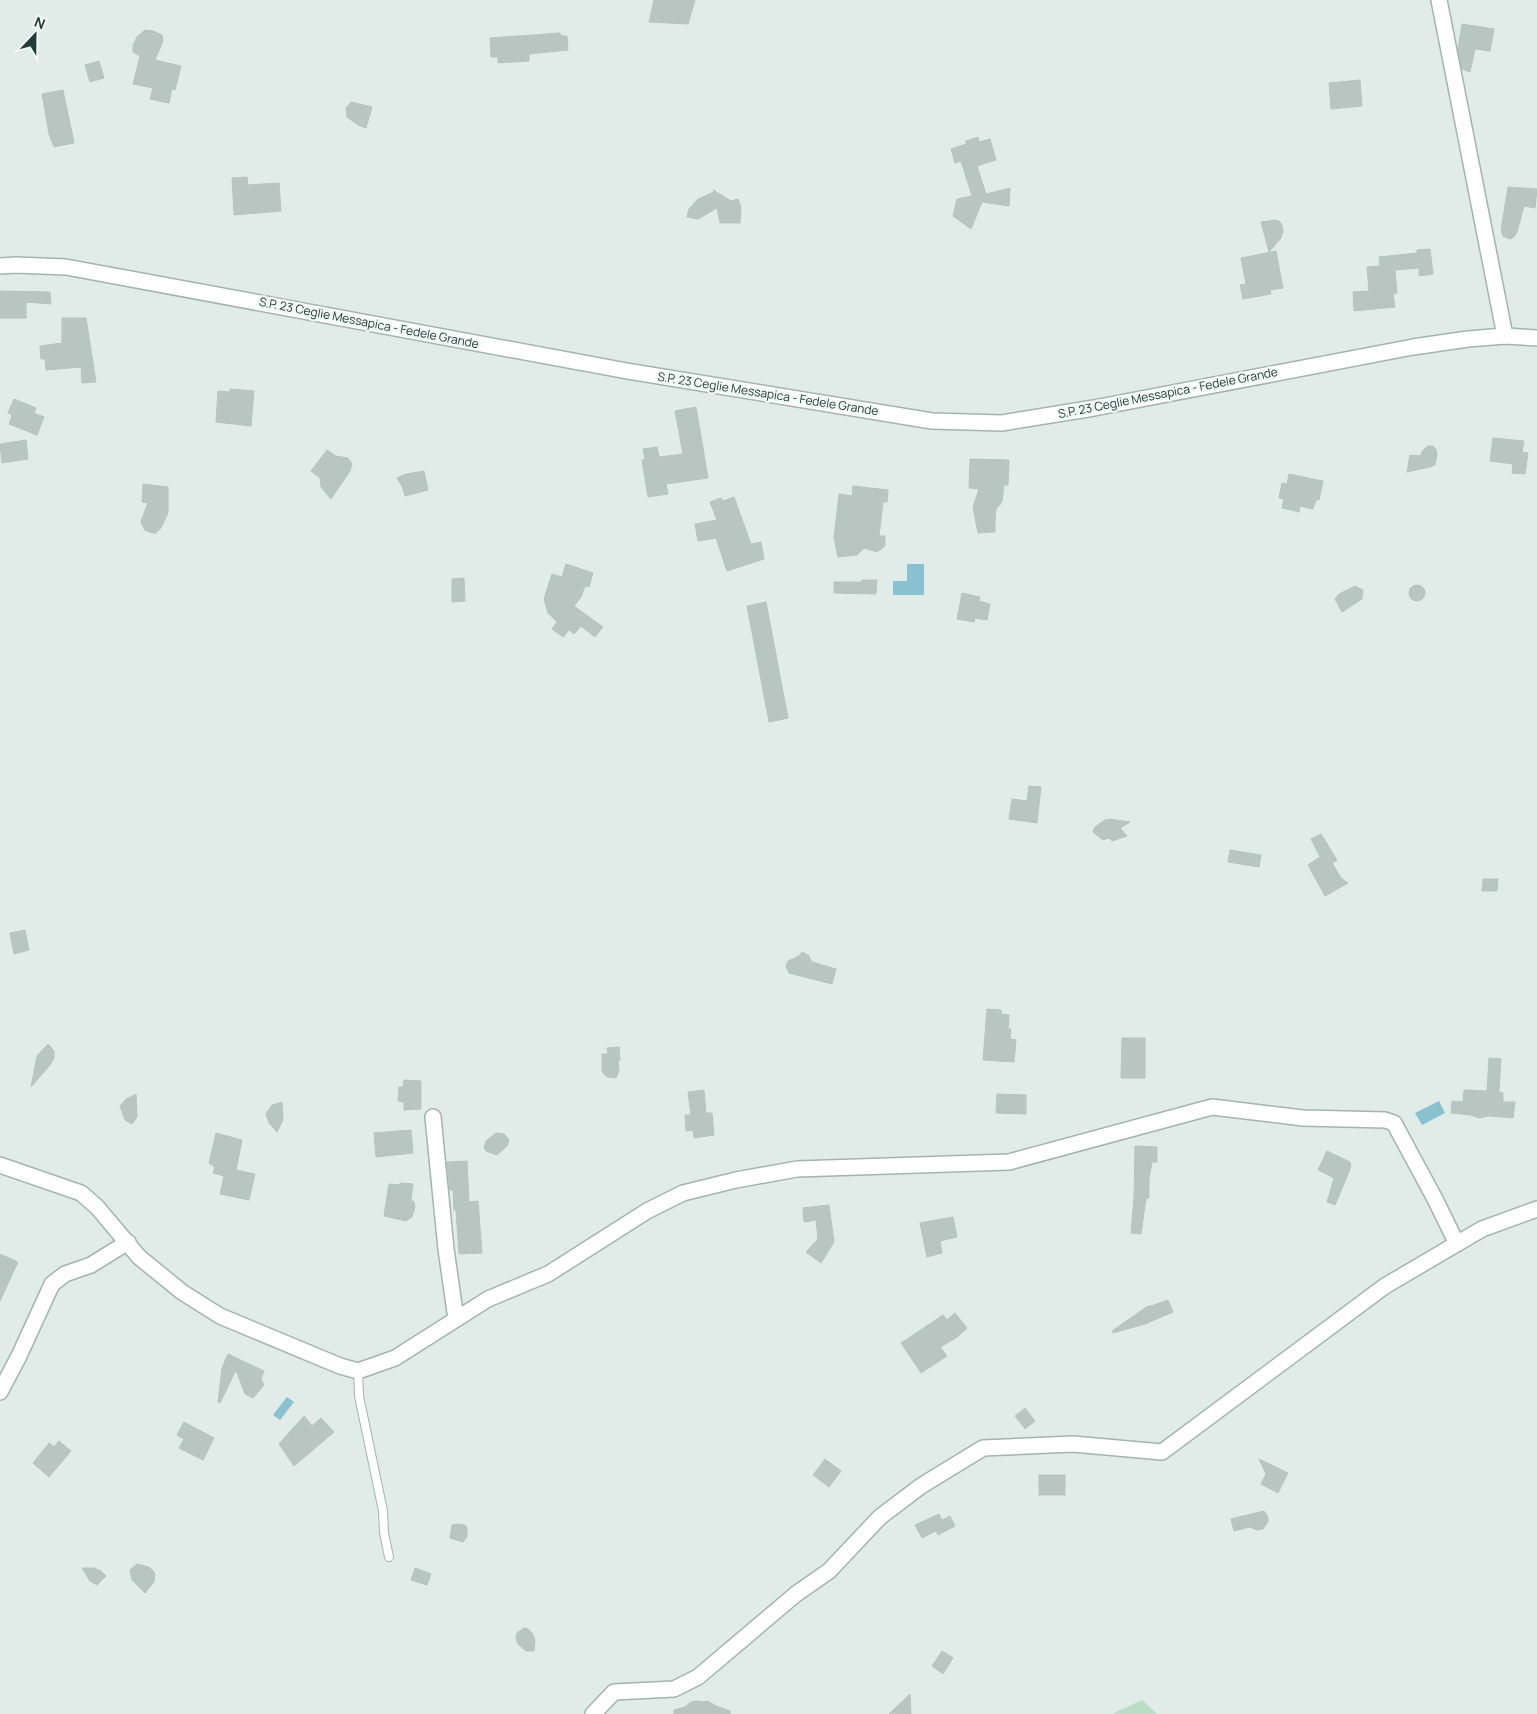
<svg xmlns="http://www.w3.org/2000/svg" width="1537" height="1714" viewBox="0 0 1537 1714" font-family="Manrope,sans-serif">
<rect width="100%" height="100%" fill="#e1ece8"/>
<path fill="#baddc6" d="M1142,1700L1157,1714H1112Z"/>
<g fill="#8ac1d0">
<path d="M907,564H924V595H893V581H907Z"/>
<path d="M1439,1101L1445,1113L1422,1125L1415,1113Z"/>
<path d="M287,1397L294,1402L280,1420L273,1415Z"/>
</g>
<g fill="#b7c6c1" stroke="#b4c5bf">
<path d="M654,0H695L688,24L649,22Z"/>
<path d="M1462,24L1494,29L1490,51L1475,49L1470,72L1462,69L1458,49Z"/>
<path d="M145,30L153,31L162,35L163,41L155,60L181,66L175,90L172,89L169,103L150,99L153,88L133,84L140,56L133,52V45L137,37Z"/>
<path d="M560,33L561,36H567L568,50L529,54V61L498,63V57H491L490,38Z"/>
<path d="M99,61L104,78L90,82L85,65Z"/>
<path d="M1360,80L1362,106L1331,109L1329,83Z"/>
<path d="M63,90L74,143L54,147L49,134L42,94Z"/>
<path d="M351,102L372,107L366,128L358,125L347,117L346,108Z"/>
<path d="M978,137L979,142L990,139L996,160L977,166L986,194L1010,188L1009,206L982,202L971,229L953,216L957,199L972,196L961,161L955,163L951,149L966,144V141Z"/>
<path d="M247,177L248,185L279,183L281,211L234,215L232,178Z"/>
<path d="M1508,187L1537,189L1535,208L1524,206L1517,232L1514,237L1510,239L1503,236L1501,230Z"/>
<path d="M713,190L731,201L738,199L741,207L740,223H720L717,208L698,219L687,217L689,209L698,199L714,192Z"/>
<path d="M1275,220L1279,221L1282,225L1283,231L1281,238L1269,252L1261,222Z"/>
<path d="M1430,249L1433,274L1419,276V268L1395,270L1397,293L1393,294L1395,307L1354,311L1353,292L1369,291L1367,267L1380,266L1379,257L1417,253V250Z"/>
<path d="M1276,251L1283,288L1270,290L1271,294L1243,299L1240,285L1246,284L1241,258Z"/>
<path d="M0,291L50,292L51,304L26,302V318H0Z"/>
<path d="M62,318H86L96,382L82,383L81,367L46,370L45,359H41L40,346L62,343Z"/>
<path d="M230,389L254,391L251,426L216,422L218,391L230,392Z"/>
<path d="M14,399L36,408L34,413L44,417L37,435L9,424L12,415L8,413Z"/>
<path d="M696,407L708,478L666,484L668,494L648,497L642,460L645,459L643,449L657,447L659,457L683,454L675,411Z"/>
<path d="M1493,438L1524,441L1522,452L1528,453L1525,474L1512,473L1513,464L1490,461Z"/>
<path d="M26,440L28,459L2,463L0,444Z"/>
<path d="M1428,446H1433L1436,449L1437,454L1435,465L1430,467L1407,472L1410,455L1420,456L1424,449Z"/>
<path d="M327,450L336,456L348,458L352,464L350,471L331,499L321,487L320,478L311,471Z"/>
<path d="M970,459L1009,460L1008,485H1004L1002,502L996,509L995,522V532L978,533L973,507L979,489L969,488Z"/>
<path d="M424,471L428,490L405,496L402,486L397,478L406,474Z"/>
<path d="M1289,474L1323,481L1319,500H1316L1313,509L1300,506L1299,512L1282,508L1284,499L1279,498L1282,483L1287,484Z"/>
<path d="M143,484L168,487V513L161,528L156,533H152L145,530L142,525L141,521L148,503L142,502Z"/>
<path d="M853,486L888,490L887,502H883L879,536H885V546L877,552L864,548L857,555L838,557L834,538L839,494L852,496Z"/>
<path d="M734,497L751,544L761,542L764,559L727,571L716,538L698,541L695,524L717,520L710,502L721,498L723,501Z"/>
<path d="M566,564L593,573L589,587L585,586L581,597L574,606L603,627L595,637L581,626L574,634L569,630L563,637L552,629L557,622L548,613L544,599L552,574L562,577Z"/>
<path d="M464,578L465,601L452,602V579Z"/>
<path d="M862,580H877L876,594L834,593V582H862Z"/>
<circle cx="1417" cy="593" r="8"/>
<path d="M1355,586L1363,590L1362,599L1342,612L1335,599L1339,594Z"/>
<path d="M962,593L980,597L979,601L990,604L987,620L975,618L974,622L957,619Z"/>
<path d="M766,602L788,718L769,722L747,606Z"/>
<path d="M1029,786L1041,787L1037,823L1009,819L1012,799L1027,801Z"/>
<path d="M1110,819L1130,822L1120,828L1127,836L1112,841L1109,838L1103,840L1093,832L1095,827L1105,820Z"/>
<path d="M1321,834L1337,860L1332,863L1341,878L1348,883L1325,896L1308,865L1320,857L1311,839Z"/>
<path d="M1230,850L1261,855L1259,867L1228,862Z"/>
<path d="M1483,879H1498L1497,891H1482Z"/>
<path d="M25,930L29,950L14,954L10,933Z"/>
<path d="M802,952L808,955L812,962L836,969L832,984L789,973L786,966L788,961L799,956Z"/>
<path d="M987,1009L1001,1010V1014L1009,1015L1008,1029H1011L1010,1039L1016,1040L1014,1062L983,1060Z"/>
<path d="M1122,1038H1145V1078H1121Z"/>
<path d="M48,1044L54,1051V1058L50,1065L31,1087L37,1056Z"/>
<path d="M619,1047L620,1060L618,1061L619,1071L616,1078L607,1077L602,1072V1054H608L607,1048Z"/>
<path d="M1489,1058L1501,1059L1499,1092L1503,1093V1102H1515L1513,1118L1489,1116L1479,1118L1471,1115L1451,1113L1452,1101L1463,1102L1464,1090L1487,1091Z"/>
<path d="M404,1080L421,1081V1109L404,1110V1102L398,1101L399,1087H403Z"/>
<path d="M704,1090L706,1113H712L714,1135L694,1138L693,1130L686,1131L685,1115H691L688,1092Z"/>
<path d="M136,1094L137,1117L132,1124L125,1120L120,1106L126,1099Z"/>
<path d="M997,1094L1026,1095V1114L996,1113Z"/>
<path d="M282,1102L283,1120L277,1132L269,1123L266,1114L272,1105Z"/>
<path d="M411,1130L413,1153L376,1157L374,1133Z"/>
<path d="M216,1133L242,1140L236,1170L255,1174L249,1200L220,1194L224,1176L213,1173L215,1167L209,1163Z"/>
<path d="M496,1133L504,1134L509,1140L507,1146L497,1155L486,1151L484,1147L486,1141Z"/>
<path d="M1135,1146L1157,1147V1162H1152L1149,1178V1198H1146L1141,1234L1131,1233L1134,1197Z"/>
<path d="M1327,1151L1350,1162L1351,1167L1335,1205L1327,1202L1334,1178L1318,1170Z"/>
<path d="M467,1161L469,1202L478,1201L482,1253L459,1254L456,1210H454L453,1190H450L447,1162Z"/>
<path d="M400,1183L413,1184L411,1200L414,1202L415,1207L412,1217L406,1221L384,1216L389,1184L400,1185Z"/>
<path d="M829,1205L834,1242L821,1263L806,1252L818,1239L816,1220L804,1222L803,1208Z"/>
<path d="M953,1217L957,1237L940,1241L942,1253L927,1257L920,1223Z"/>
<path d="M0,1254L18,1262L0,1301Z"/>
<path d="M1168,1300L1173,1312L1145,1324L1113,1333L1112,1331L1148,1306H1151Z"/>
<path d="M955,1313L967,1328L956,1338L940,1347L947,1356L921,1373L901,1343L943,1315L947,1320Z"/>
<path d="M228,1354L264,1371L261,1379L264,1385L253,1398L245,1394L236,1370L220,1403L218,1402L222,1368Z"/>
<path d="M1025,1408L1035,1421L1025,1429L1015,1416Z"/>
<path d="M304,1416L312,1426L321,1418L334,1432L294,1466L279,1444Z"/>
<path d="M184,1422L214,1438L203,1460L179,1448L184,1439L177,1435Z"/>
<path d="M59,1441L71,1451L49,1477L33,1463L49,1443L54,1447Z"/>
<path d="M825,1459L841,1471L829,1487L813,1475Z"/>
<path d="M1259,1459L1288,1473L1278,1493L1261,1484L1266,1474Z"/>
<rect x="1039" y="1475" width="26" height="20"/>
<path d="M1264,1511L1268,1517V1522L1263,1529L1257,1530L1250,1527L1234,1531L1231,1519Z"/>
<path d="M939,1514L942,1520L950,1516L955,1526L938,1535L936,1531L922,1538L915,1525Z"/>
<path d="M458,1524L465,1525L467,1528V1537L463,1542L450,1538L452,1525Z"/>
<path d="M137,1564L149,1567L155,1573L154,1582L145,1593L132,1580L130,1570Z"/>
<path d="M82,1568H94L101,1571L106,1576L97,1585L90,1581Z"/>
<path d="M415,1568L431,1574L427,1585L411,1580Z"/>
<path d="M524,1628L528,1629L532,1633L535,1640L534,1651H526L518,1644L516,1638L517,1633Z"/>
<path d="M942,1651L953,1658L943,1674L932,1666Z"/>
<path d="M910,1694L911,1714H889Z"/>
<path d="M697,1701L702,1702L708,1701L716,1706L730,1711V1714H674V1710L685,1707L691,1702Z"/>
</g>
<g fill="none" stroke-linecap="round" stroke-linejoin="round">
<defs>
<path id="service" d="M358,1371L359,1396L383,1511L384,1533L389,1557"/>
<g id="minor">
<path d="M1439,0L1505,336"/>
<path d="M433,1117L446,1249L456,1319"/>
<path d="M0,1165L81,1193L97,1207L139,1257L182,1292L220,1316L340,1366L358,1371L395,1358L488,1299L548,1274L647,1211L683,1193L736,1180L797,1169L1009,1162L1212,1107L1303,1118L1385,1120L1394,1123L1435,1199L1457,1244"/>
<path d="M0,1392L19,1356L52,1284L65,1274L91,1265L128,1242"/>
<path d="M593,1714L614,1692L674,1689L698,1677L796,1594L829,1571L880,1517L921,1486L983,1448L1073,1444L1162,1452L1385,1286L1482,1229L1537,1209"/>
</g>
<path id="tertiary" d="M0,266L16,265L66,267L627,371L932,421L1002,423L1094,408L1413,347L1468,339L1505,336L1537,338"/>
</defs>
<use href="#service" stroke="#a4b4af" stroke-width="10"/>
<use href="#minor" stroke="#a4b4af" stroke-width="18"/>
<use href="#tertiary" stroke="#a4b4af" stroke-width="18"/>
<use href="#service" stroke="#fff" stroke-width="8"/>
<use href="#minor" stroke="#fff" stroke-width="15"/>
<use href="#tertiary" stroke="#fff" stroke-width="15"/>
</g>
<g text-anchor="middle" stroke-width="4.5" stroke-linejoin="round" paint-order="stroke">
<g font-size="12" fill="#223c37" stroke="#f2f8f5">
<text transform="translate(369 323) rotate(11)" y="4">S.P. 23 Ceglie Messapica - Fedele Grande</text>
<text transform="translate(1168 393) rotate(-11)" y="4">S.P. 23 Ceglie Messapica - Fedele Grande</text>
<text transform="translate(768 394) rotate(9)" y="4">S.P. 23 Ceglie Messapica - Fedele Grande</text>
</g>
</g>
<g transform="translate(35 35) rotate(22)" stroke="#f2f8f5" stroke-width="4" paint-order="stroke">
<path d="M0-4L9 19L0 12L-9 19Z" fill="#223c37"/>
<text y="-8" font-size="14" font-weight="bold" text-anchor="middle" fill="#223c37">N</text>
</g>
</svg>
